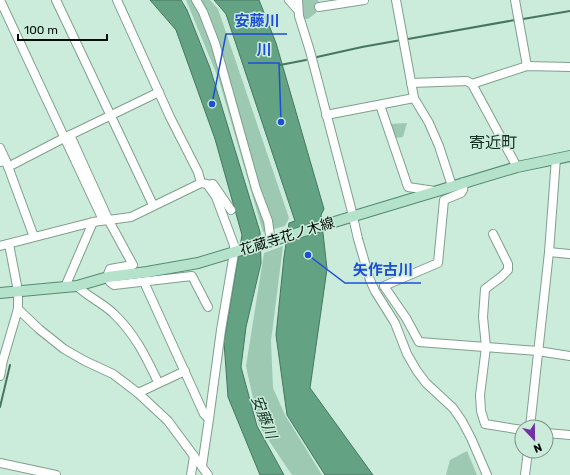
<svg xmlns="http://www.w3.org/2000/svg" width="570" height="475" viewBox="0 0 570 475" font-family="Rubik,'Noto Sans JP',sans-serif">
<rect width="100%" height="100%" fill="#cbecda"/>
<g fill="#9dc8b2">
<path d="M186,0H210L218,9L289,218L285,226L263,232L219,80Z"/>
<path d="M298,0H318L322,9L319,11L317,9L316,13L308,19H303Z"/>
<path d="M407,123L403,137L394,138L390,124Z"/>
<path d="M283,246L271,341L273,388L285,415L322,475H292L259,426L246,366L264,253Z"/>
<path d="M467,451L477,475H446L450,460Z"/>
</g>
<g fill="#63a384" stroke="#46765f">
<path d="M150,0H181L187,10L210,68L260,232L261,263L246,327L241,367L257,426L284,475H260L228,397L224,342L242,235L215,139L176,30Z"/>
<path d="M214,0H259L276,43L324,209L321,215L327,269L310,388L373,475H325L287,415L276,335L284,257L289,223L295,221L226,14Z"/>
</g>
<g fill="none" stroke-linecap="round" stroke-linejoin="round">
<g stroke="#46765f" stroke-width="2">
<path d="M523,19L570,11"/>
<path d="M408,39L515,20"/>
<path d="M317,57L362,47L401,40"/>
<path d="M280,65L306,60"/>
<path d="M0,407L10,365"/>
</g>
<defs>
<g id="minor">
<path d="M0,0L103,220"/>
<path d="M56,0L153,205"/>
<path d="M117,0L170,117L198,172L201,183"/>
<path d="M196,0L203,12L215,43L256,189L268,221L271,242"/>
<path d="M289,0L297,9"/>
<path d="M298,0L299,16L310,51L351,208L358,239L370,280L375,291L395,323L407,354L417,371L426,383L453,408L462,421L471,438L487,475"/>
<path d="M396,0L414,98L429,123L439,146L452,186"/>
<path d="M515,0L527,66"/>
<path d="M319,7L364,0"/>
<path d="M411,83L467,81L472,84L517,167"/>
<path d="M472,84L527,66L570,67"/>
<path d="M380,105L408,187L435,191"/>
<path d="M326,115L414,98"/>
<path d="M70,135L109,221L133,265L110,269L108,274L110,282L114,285L192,276L208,307"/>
<path d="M0,148L6,161"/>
<path d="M0,162L6,161L34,237"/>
<path d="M8,167L64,138L159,92"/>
<path d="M464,182L463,190L461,193L444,200L438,263L384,286L406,318L419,342L538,351L570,356"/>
<path d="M212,184H213L231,210"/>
<path d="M493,234L508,264V270L501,277L485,289L483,317L486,347L480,395L481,411L485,424L522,430"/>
<path d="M0,246L93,222L131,217L201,183L207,184L216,197L234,245V253L221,330L209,419L202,466"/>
<path d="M549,252L570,254"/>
<path d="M144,282L204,414L209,419"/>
<path d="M77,286C88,297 103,303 114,314C135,334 146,357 158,382"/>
<path d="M65,287L93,222"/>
<path d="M18,309L39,329L64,349L85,361L113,374L138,393L168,421L208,475"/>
<path d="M0,376L3,360L18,309V291L9,244"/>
<path d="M138,393L185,371"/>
<path d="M530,427L549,252L556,158"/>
<path d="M546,433L570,435"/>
<path d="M0,463L56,475"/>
<path d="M191,475L194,456"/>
<path d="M525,475L528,451"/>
</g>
<path id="major" d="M0,293L65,287L77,286L108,277L147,272L198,263L517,167L570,156"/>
</defs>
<use href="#minor" stroke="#809f8e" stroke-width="10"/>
<use href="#major" stroke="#568b71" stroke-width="12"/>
<use href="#minor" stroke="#fff" stroke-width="8"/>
<use href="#major" stroke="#b4e2cb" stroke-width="10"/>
</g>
<g text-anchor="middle" stroke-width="3" stroke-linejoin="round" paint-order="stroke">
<g font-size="14" fill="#040e09" stroke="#cbecda">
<text transform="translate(287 236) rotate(-17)" y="5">花蔵寺花ノ木線</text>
</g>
<g font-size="15" font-style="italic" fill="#143224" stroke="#cbecda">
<text transform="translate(264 417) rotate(69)" y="5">安藤川</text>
</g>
<g font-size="16" fill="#153124" stroke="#cbecda">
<text x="493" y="148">寄近町</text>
</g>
</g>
<path fill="none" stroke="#1d4ed8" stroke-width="1.5" d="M212 104L226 34H287M281 122L279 63H248M308 255L345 283H421"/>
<g fill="#1d4ed8" stroke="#cbecda" stroke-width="1.5">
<circle cx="212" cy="104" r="4"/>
<circle cx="281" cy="122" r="4"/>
<circle cx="308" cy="255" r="4"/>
</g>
<g font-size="15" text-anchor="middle" font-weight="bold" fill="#1d4ed8" stroke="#cbecda" stroke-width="3" stroke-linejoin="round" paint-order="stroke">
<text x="257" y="26">安藤川</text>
<text x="264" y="55">川</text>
<text x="383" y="275">矢作古川</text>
</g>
<g transform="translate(534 439) rotate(158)"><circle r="19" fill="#cbecda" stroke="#7b9386"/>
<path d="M0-3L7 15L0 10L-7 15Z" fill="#732fa3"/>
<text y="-6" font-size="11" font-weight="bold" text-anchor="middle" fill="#040e09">N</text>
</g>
<path d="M18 34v6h89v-6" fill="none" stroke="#040e09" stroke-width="2"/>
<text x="24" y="34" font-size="12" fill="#040e09" stroke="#cbecda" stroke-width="3" paint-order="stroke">100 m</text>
</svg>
